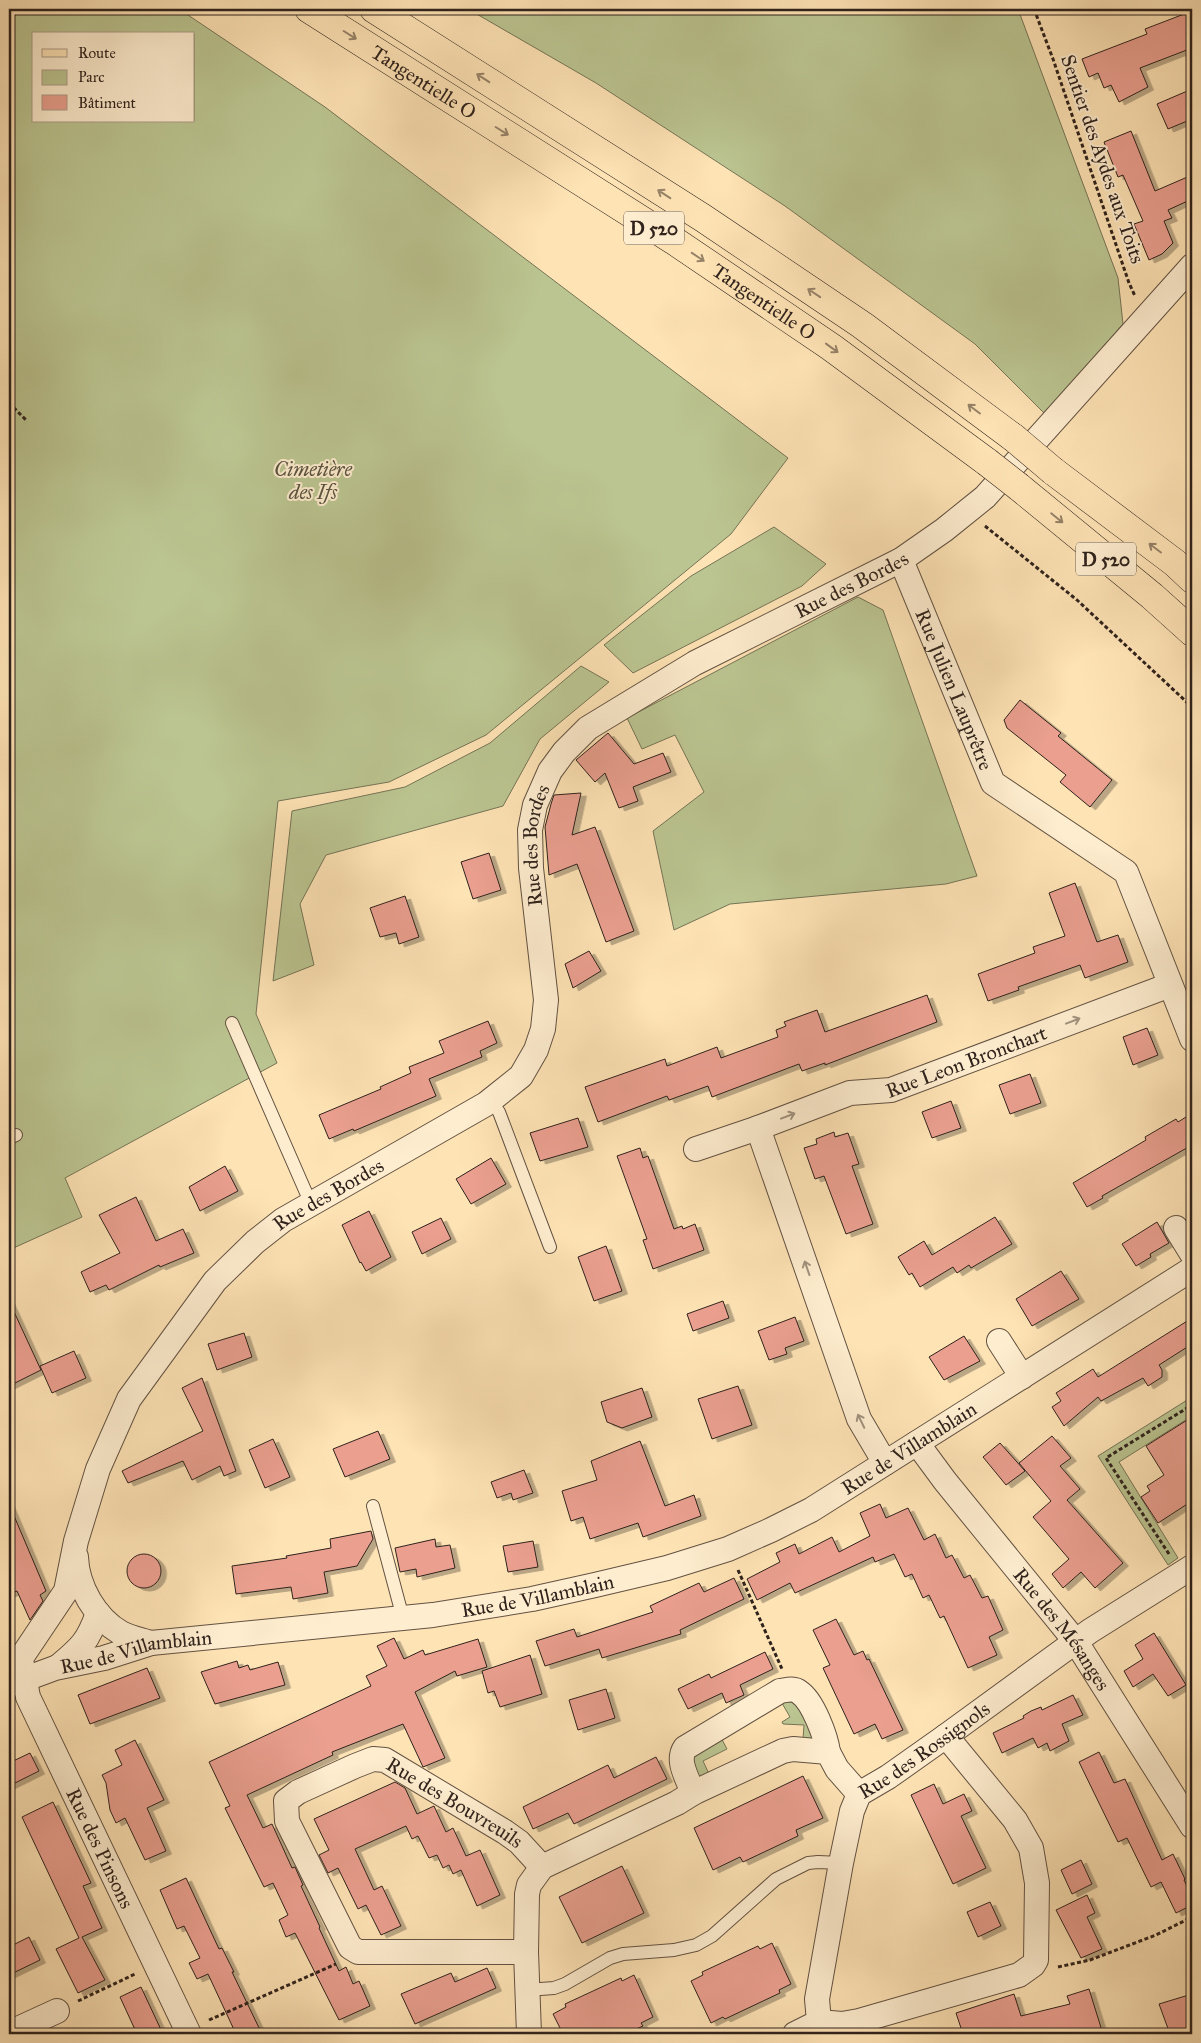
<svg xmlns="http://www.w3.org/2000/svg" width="1201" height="2043" viewBox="0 0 1201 2043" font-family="'IM FELL Great Primer',serif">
<defs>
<filter id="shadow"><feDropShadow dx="5.5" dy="3" stdDeviation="0" flood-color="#0004"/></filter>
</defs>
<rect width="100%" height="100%" fill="#fee3b5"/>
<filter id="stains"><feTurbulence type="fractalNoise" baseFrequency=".004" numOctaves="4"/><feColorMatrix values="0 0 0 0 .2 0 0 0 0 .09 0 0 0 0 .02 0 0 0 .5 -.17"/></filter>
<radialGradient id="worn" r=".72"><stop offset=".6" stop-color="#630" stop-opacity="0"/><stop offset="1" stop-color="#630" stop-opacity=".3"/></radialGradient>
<g fill="#bbc591" stroke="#757456" fill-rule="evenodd">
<path d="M9,9H179L325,107L788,458L731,534L486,735L389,782L278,801L256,1014L277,1063L65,1178L82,1217L9,1250ZM34,34H194V121H34Z"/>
<path d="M468,9H1018L1118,278L1123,324L1045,414L975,344L785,206L596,83Z"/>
<path d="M774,527L826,564L802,586L633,673L604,645L691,576Z"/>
<path d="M858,597L883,610L977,876L946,884L730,904L674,930L653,831L704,792L675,735L642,749L627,718Z"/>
<path d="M581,666L609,682L540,739L503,806L326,855L300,904L314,965L273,981L292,811L405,787L490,743Z"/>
<path d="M1192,1397V1416L1119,1462L1178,1558L1168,1565L1098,1456Z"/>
<path d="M779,1698L798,1699L814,1737L809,1740L803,1739L804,1725L783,1724L782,1722L790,1717Z"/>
<path d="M719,1734L727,1749L703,1761L710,1776L701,1778L696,1775L690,1755Z"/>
</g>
<g fill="#ea9f8f" stroke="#2f221c" filter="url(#shadow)">
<path d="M1192,11V48L1140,68L1148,87L1119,102L1111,85L1104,88L1098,73L1089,77L1082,59L1147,34L1145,29Z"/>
<path d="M1192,89V119L1168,129L1157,104Z"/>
<path d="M1131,131L1155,191L1192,175V199L1168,210L1172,218L1164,221L1173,243L1162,254L1149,260L1134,224L1143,221L1123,175L1118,177L1104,142Z"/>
<path d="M1020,700L1061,733L1058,736L1112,780L1090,807L1060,782L1066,775L1007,728L1004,720Z"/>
<path d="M608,733L634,764L663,753L671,772L633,787L638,801L619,808L605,773L595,782L576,760Z"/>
<path d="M581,793L572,835L595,827L634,931L606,942L577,864L549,875L545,827L551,804L554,795Z"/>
<path d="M489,853L501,890L473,899L461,862Z"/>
<path d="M1075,883L1097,942L1118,935L1128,962L1085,978L1080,965L1018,987L1019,990L988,1001L978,974L1035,953L1033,947L1065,936L1049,893Z"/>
<path d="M405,896L419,937L399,944L396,933L380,937L370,908Z"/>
<path d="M589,951L601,971L573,988L565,964Z"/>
<path d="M927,995L937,1022L825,1065V1063L802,1071L799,1064L712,1097L708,1086L669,1100L667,1096L598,1122L585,1087L665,1059L667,1066L717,1047L721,1058L778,1037L776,1030L786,1026L784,1022L817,1010L825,1032Z"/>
<path d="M488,1021L497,1043L480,1051L482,1057L429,1079L436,1096L354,1131L353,1129L329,1139L319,1115L381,1089L380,1087L411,1073L409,1067L444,1053L439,1041Z"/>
<path d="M1147,1028L1158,1055L1133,1065L1123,1037Z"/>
<path d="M1030,1074L1041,1103L1010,1114L999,1085Z"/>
<path d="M951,1101L961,1128L932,1138L922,1112Z"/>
<path d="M1186,1117L1192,1128V1145L1102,1196L1103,1198L1087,1207L1073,1183L1146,1140L1145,1137L1176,1119L1178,1122Z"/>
<path d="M578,1118L588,1147L540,1161L530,1133Z"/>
<path d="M834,1132L835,1137L848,1133L859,1164L852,1166L873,1224L846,1234L824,1176L815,1179L804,1148L817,1144L816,1139Z"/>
<path d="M640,1148L643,1158L648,1156L674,1229L682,1226L683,1229L695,1224L704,1250L653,1269L643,1240L647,1239L617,1156Z"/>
<path d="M491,1158L506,1184L471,1204L456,1179Z"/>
<path d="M225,1166L238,1191L200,1211L189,1187Z"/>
<path d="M136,1197L156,1241L183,1229L194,1253L160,1267L159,1265L109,1290L106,1285L90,1292L81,1272L120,1253L99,1215Z"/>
<path d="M369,1211L391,1257L366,1271L361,1262L360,1263L342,1225Z"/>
<path d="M995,1217L1012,1244L971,1268L969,1265L957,1273L953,1267L920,1287L912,1273L909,1275L898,1257L924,1241L932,1255Z"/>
<path d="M441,1218L451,1239L422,1254L412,1232Z"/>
<path d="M1157,1222L1169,1243L1150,1254L1151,1257L1136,1266L1122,1244Z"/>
<path d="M606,1246L622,1291L594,1301L578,1257Z"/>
<path d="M1061,1271L1079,1299L1032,1326L1016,1299Z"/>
<path d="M9,1301L41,1370L9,1386Z"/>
<path d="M723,1301L729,1318L693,1331L687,1314Z"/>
<path d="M795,1317L804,1341L785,1348L787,1354L769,1360L758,1331Z"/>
<path d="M1192,1318V1344L1159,1365L1162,1370V1377L1148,1386L1143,1378L1101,1401L1098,1397L1064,1426L1052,1407L1061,1401L1056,1393L1093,1369L1098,1377Z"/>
<path d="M244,1333L252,1357L217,1370L208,1344Z"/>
<path d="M964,1336L980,1361L944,1380L929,1357Z"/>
<path d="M74,1351L86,1378L52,1393L40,1366Z"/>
<path d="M202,1378L236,1471L224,1476L220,1466L192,1480L183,1461L128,1483L122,1471L203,1431L182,1388Z"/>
<path d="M738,1386L752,1425L712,1439L698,1399Z"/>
<path d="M642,1388L652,1417L622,1428L607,1422L601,1402Z"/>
<path d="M1192,1417V1501L1158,1523L1141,1497L1150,1491L1147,1486L1164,1475L1146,1446Z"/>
<path d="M378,1431L390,1459L345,1477L333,1449Z"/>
<path d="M1052,1436L1071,1458L1060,1466L1080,1489L1067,1500L1123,1563L1095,1588L1081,1572L1063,1588L1052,1574L1069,1559L1033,1517L1051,1501L1019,1463Z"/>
<path d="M273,1439L290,1477L265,1488L249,1450Z"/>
<path d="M640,1441L665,1506L694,1495L701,1516L643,1537L638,1523L590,1539L583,1517L571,1521L562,1491L597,1480L591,1461Z"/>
<path d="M1000,1443L1025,1471L1006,1485L983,1457Z"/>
<path d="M524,1470L533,1493L513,1500L511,1493L497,1498L491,1482Z"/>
<path d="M9,1504L46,1591L40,1595L43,1601L30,1620L17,1591L9,1594Z"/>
<path d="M880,1504L886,1518L908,1508L924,1540L935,1534L946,1558L952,1555L964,1578L970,1575L982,1598L988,1596L1003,1630L989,1637L997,1655L968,1668L944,1616L940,1618L929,1595L923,1598L912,1574L905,1577L894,1554L875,1562L873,1557L795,1593L790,1583L757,1600L747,1579L780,1562L776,1553L795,1544L799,1554L832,1537L839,1552L870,1536L860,1513Z"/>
<path d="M371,1531L373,1539L357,1566L324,1572L328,1593L293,1599L291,1587L236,1594L232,1566L287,1558L286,1556L331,1548L330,1539Z"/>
<path d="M435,1539L436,1547L450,1545L455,1568L417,1577L416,1569L400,1572L395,1548Z"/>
<path d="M533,1541L538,1567L508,1572L503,1546Z"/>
<circle cx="144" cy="1571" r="17"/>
<path d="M734,1578L744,1599L680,1630L681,1634L602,1658L599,1649L545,1666L536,1641L574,1629L577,1637L653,1612L650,1606L699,1583L704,1592Z"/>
<path d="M836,1619L854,1655L863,1651L867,1660L869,1659L903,1730L882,1739L875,1724L854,1734L823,1668L830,1665L813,1630Z"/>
<path d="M1154,1633L1186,1685L1168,1696L1153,1674L1133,1687L1124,1671L1143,1659L1135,1645Z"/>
<path d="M394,1638L404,1659L423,1650L425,1655L478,1639L487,1667L457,1676L455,1671L415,1692L445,1758L423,1767L403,1724L332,1752L333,1755L247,1795L263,1828L272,1824L292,1868L295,1867L303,1885L301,1886L320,1927L319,1928L339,1971L346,1967L353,1984L359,1981L370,2006L339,2020L295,1933L286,1937L279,1920L288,1915L273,1883L264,1887L225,1808L230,1806L209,1762L371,1686L366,1676L387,1666L377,1646Z"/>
<path d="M765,1652L773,1669L740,1685L744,1695L726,1703L722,1693L688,1709L678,1689L709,1674L711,1678Z"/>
<path d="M530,1655L542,1694L500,1707L494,1691L488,1693L482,1671Z"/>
<path d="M237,1661L239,1668L248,1665L250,1670L278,1662L285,1685L215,1704L201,1672Z"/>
<path d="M147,1668L160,1698L90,1724L78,1695Z"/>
<path d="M606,1689L615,1718L578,1730L569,1700Z"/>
<path d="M1073,1695L1083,1715L1062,1724L1069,1741L1050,1751L1047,1743L1038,1748L1033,1738L1002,1753L993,1733L1024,1718L1023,1716L1031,1711L1041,1707L1042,1710Z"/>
<path d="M135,1740L164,1800L147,1808L166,1851L145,1860L125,1818L116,1823L110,1810L106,1783L102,1775L122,1765L115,1750Z"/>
<path d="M1099,1752L1114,1783L1125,1779L1162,1860L1173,1854L1185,1879L1184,1880L1192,1897V1905L1176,1913L1161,1882L1151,1887L1127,1838L1118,1842L1079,1762Z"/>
<path d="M30,1753L39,1771L9,1786V1763Z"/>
<path d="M656,1757L667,1779L574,1824L568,1813L533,1829L523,1807L608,1765L614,1778Z"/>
<path d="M803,1776L823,1818L796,1830L798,1836L743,1862L740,1857L713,1870L694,1828Z"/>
<path d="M395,1782L405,1788L417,1814L434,1806L446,1832L453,1828L466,1856L480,1850L500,1895L477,1906L461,1870L453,1874L449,1865L443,1868L437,1855L429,1858L418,1836L412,1839L406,1826L355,1849L374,1890L382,1886L401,1926L381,1935L366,1905L358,1909L338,1868L328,1873L319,1855L329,1850L314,1819Z"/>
<path d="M934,1784L943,1804L964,1794L972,1811L961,1816L986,1868L953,1884L911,1795Z"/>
<path d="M53,1802L91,1883L83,1886L102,1928L82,1937L105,1980L78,1993L56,1949L79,1938L22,1817Z"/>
<path d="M1081,1860L1092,1884L1072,1894L1061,1870Z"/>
<path d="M622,1866L644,1913L582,1943L559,1897Z"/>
<path d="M186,1878L219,1949L222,1948L234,1972H232L262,2034H236L208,1974L197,1979L189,1963L200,1958L184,1926L177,1929L160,1890Z"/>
<path d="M1087,1895L1095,1913L1087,1917L1102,1949L1081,1958L1056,1910Z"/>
<path d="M990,1902L1001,1926L978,1937L967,1912Z"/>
<path d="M29,1937L40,1960L9,1975V1947Z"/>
<path d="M772,1943L791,1984L779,1990L780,1993L725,2019L723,2017L711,2023L691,1981L703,1975L702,1972L758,1946L760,1949Z"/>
<path d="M487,1968L496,1988L415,2024L401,1994L451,1973L455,1982Z"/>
<path d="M634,1975L653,2017L641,2023L643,2026L625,2034H563L553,2014L566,2007L565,2004L621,1978L622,1981Z"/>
<path d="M141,1987L163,2034H137L120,1997Z"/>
<path d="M1089,1989L1103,2034H963L956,2013L1014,1994L1021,2016L1070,2004L1067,1996Z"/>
<path d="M1192,1994V2034H1170L1159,2004Z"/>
</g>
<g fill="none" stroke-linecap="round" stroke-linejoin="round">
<defs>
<g id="lane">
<path d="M232,1023L311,1204"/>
<path d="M491,1101L499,1112L550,1247"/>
<path d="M9,1138L16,1135"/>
<path d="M373,1506L403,1618"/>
<path d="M527,1990L554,1988L565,1984L610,1958L623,1954L674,1950L696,1945L712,1936L776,1879L808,1863L818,1862L841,1863"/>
</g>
<g id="street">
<path id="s1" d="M901,560L993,783L1126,872L1192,1039"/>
<path d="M696,1149L758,1128"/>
<path d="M1176,1228L1192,1254"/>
<path d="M999,1341L1022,1377"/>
<path id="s2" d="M917,1443L945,1481L1076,1642L1192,1826"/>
<path id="s3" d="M885,1463L859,1419L758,1128L850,1093L891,1090L1170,985"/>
<path d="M76,1557C77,1586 95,1618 121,1633C130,1638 142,1640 151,1643"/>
<path id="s4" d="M22,1665L28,1697L189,2034"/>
<path d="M59,1666C82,1647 88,1641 98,1613"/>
<path id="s5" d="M9,1670L21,1658L66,1591L76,1541L98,1469L129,1399L215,1281L255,1242L283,1220L486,1104L521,1076L536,1050L543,1029L546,1000L531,868L530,830L535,805L550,771L564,752L588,728L695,663L901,560L944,530L985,497L1192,266"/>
<path id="s6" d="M9,1685L55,1668L104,1658L151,1643L433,1615L532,1599L595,1585L667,1568L728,1549L771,1530L811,1510L1192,1269"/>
<path d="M693,1793C688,1779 676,1761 685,1748L780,1691C787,1690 794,1688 799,1692C813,1701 826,1737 828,1752"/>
<path id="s7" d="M526,1952H358L350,1947L287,1821L286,1801L298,1792L355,1766L373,1759L385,1760L505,1832L519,1842L542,1867"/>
<path d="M819,2022L842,2024L859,2021L1019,1975L1033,1965L1036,1960L1037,1883L1031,1848L1015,1820L946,1736"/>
<path d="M9,2033L57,2011"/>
<path d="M529,2034L526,1952L527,1894L529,1885L542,1867L677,1803L693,1793L783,1751L793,1749L828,1752L837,1769L859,1794"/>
<path id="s8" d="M795,2034L819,2022L817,1999L841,1863L852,1811L859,1794L888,1777L946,1736L1090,1631L1192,1567"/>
</g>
<g id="primary">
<path id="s9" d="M309,9L676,242L831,347L987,462"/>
<path d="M374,9L703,218L862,325L1014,438"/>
<path d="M1053,471L1175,563L1192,579"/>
<path d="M1019,487L1152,596L1192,632"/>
</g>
</defs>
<use href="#lane" stroke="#635242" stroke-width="14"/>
<use href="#street" stroke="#635242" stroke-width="26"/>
<use href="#primary" stroke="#2f221c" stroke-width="29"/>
<g stroke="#2f221c" stroke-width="3" stroke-dasharray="4 2.5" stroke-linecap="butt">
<path d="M1034,9L1053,59L1129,283L1135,296"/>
<path d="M9,403L27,421"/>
<path d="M985,526L1077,600L1192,707"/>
<path d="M1169,1554L1106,1458L1192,1405"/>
<path d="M738,1570L782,1669"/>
<path d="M1058,1967L1090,1960L1156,1935L1192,1917"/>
<path d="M78,2001L135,1974"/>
<path d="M209,2020L336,1964"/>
</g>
<use href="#lane" stroke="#feedcf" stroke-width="12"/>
<use href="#street" stroke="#feedcf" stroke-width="24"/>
<use href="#primary" stroke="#fee3b5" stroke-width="28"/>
<defs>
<g id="primary-bridge">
<path d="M1014,438L1053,471"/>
<path d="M987,462L1019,487"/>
</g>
</defs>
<use href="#primary-bridge" stroke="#2f221c" stroke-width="29" stroke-linecap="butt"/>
<use href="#primary-bridge" stroke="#fee3b5" stroke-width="28"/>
</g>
<defs><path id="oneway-shaft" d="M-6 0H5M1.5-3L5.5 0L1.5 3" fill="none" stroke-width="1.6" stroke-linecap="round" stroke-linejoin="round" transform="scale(1.25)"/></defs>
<g stroke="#968268">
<use href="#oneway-shaft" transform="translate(350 35) rotate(32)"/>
<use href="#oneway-shaft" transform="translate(483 78) rotate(-147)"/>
<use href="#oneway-shaft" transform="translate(502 131) rotate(32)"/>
<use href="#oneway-shaft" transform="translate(664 194) rotate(-147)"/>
<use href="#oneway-shaft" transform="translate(698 257) rotate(34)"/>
<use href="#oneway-shaft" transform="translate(814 293) rotate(-146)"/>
<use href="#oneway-shaft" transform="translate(832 348) rotate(36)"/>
<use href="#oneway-shaft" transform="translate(974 409) rotate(-143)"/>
<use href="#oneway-shaft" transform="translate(1057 518) rotate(39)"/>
<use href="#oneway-shaft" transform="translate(1155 548) rotate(-143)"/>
</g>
<g stroke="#a1927e">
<use href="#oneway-shaft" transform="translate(1073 1021) rotate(-21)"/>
<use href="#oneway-shaft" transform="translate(788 1116) rotate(-21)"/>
<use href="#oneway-shaft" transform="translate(807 1268) rotate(-109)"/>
<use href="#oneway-shaft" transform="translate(861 1421) rotate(-116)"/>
</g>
<g text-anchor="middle" stroke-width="4" stroke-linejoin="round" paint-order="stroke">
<g fill="#feedcf" stroke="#6d5f52" stroke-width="1">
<rect x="624" y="211.5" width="60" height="33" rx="4"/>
<rect x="1076" y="542.5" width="60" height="33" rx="4"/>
</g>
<g font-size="19" font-weight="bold" fill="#2f221c">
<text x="654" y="235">D 520</text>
<text x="1106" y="566">D 520</text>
</g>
<g font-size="20" fill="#2f221c" stroke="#feedcf">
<text dy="7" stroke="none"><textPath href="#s9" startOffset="136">Tangentielle O</textPath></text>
<text transform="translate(1103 159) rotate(71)" y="7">Sentier des Aydes aux Toits</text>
<text dy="7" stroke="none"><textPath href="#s9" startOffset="541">Tangentielle O</textPath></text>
<text dy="7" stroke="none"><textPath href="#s5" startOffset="1489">Rue des Bordes</textPath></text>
<text dy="7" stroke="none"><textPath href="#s1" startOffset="140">Rue Julien Lauprêtre</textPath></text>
<text dy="7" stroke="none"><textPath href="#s5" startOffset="1054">Rue des Bordes</textPath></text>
<text dy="7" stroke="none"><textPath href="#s3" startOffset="579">Rue Leon Bronchart</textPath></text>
<text dy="7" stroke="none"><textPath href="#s5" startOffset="590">Rue des Bordes</textPath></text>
<text dy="7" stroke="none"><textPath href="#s6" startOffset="942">Rue de Villamblain</textPath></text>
<text dy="7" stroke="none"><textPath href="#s6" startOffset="538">Rue de Villamblain</textPath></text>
<text dy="7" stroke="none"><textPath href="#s2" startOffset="236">Rue des Mésanges</textPath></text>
<text dy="7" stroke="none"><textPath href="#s6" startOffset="132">Rue de Villamblain</textPath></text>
<text dy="7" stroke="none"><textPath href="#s8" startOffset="338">Rue des Rossignols</textPath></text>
<text dy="7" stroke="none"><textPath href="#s7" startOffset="529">Rue des Bouvreuils</textPath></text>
<text dy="7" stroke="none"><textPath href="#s4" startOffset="200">Rue des Pinsons</textPath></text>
</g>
<g font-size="20" font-style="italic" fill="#59533f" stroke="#feedcf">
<text x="313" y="476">Cimetière<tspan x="313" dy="23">des Ifs</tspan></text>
</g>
</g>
<rect width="1201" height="2043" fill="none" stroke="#fee3b5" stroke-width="30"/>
<rect x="10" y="10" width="1181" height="2023" fill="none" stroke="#2f221c" stroke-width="2.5"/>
<rect x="15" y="15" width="1171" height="2013" fill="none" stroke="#2f221c"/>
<rect x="32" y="32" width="162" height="90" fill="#feedcf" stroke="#ab9c87"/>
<rect x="42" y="49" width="25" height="8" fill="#fee3b5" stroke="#ab9c87"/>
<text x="78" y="58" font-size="15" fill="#2f221c">Route</text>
<rect x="42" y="70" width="25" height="15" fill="#bbc591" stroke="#ab9c87"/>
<text x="78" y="82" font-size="15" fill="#2f221c">Parc</text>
<rect x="42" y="95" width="25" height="15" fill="#ea9f8f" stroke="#ab9c87"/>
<text x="78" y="108" font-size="15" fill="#2f221c">Bâtiment</text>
<rect width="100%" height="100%" filter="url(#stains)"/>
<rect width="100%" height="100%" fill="url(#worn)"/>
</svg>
